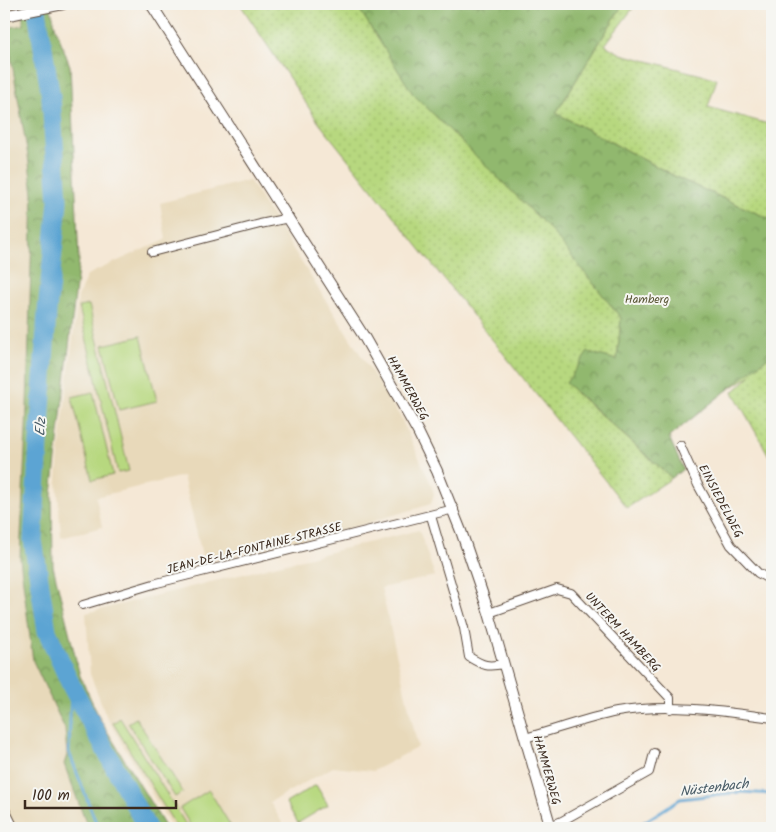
<svg xmlns="http://www.w3.org/2000/svg" width="776" height="832" viewBox="0 0 776 832" font-family="Kalam,sans-serif">
<defs>
<pattern id="green-dots" width="8" height="8" patternUnits="userSpaceOnUse" patternTransform="scale(1.25)"><rect width="8" height="8" fill="#b7d87f"/><path d="M2 2h.1M6 6h.1" fill="none" stroke="#9eba6d" stroke-width="1.8" stroke-linecap="round"/></pattern>
<pattern id="forest-crowns" width="20" height="18" patternUnits="userSpaceOnUse" patternTransform="scale(1.25)"><rect width="20" height="18" fill="#91b86e"/><path d="M2 6a3 3 0 1 1 6 0M12 15a3 3 0 1 1 6 0" fill="none" stroke="#78965a"/></pattern>
</defs>
<rect width="100%" height="100%" fill="#f6f6f2"/>
<filter id="ink" filterUnits="userSpaceOnUse"><feTurbulence type="fractalNoise" baseFrequency=".02" numOctaves="2"/><feDisplacementMap in="SourceGraphic" scale="10" xChannelSelector="R" yChannelSelector="G"/><feConvolveMatrix kernelMatrix="1 2 1 2 8 2 1 2 1" color-interpolation-filters="sRGB"/></filter>
<filter id="wash" filterUnits="userSpaceOnUse"><feTurbulence type="fractalNoise" baseFrequency=".0096" numOctaves="4" result="noise"/><feDisplacementMap in="SourceGraphic" scale="20" xChannelSelector="R" yChannelSelector="G"/><feGaussianBlur stdDeviation="1.12" result="paint"/><feColorMatrix in="noise" values="0 0 0 0 0 0 0 0 0 0 0 0 0 0 0 0 0 1.4 0 .05"/><feComposite in="paint" operator="in"/></filter>
<g filter="url(#wash)">
<rect width="100%" height="100%" fill="#f5e8d6"/>
<g fill="#e8d9ba">
<path d="M4,4H20L24,25L6,28L28,156L33,193L27,407L20,558L33,661L65,729L67,755L64,764L88,828H4Z"/>
<path d="M249,180L401,418L431,484L434,494L431,504L323,536L203,559L183,476L96,497L102,527L61,538L57,479L59,453L78,297L87,275L166,239L160,203Z"/>
<path d="M419,530L435,576L381,588L418,747L373,771L333,767L270,802L285,828H172L107,718L90,674L86,613Z"/>
</g>
<g fill="url(#green-dots)" stroke="#79814e">
<path d="M240,4H387L514,137L772,227V461L733,392L751,375L652,438L576,393L672,478L627,508L319,123Z"/>
<path d="M623,4H636L605,45L621,54L717,79L708,107L772,125V220L680,179L556,113Z"/>
</g>
<g fill="url(#forest-crowns)" stroke="#667146">
<path d="M20,4H50L56,29L70,66L79,260L52,494L53,566L80,676L101,721L166,828H88L64,764L67,755L65,729L33,661L20,558L27,407L33,193L28,156L6,28L24,25Z"/>
<path d="M356,4H623L556,113L680,179L772,220V354L669,437L683,469L672,478L566,383L588,352L617,360L621,318L549,228L413,94Z"/>
</g>
<g fill="#b7d87f" stroke="#79814e">
<path d="M89,305L129,471L118,473L79,307Z"/>
<path d="M141,336L157,401L119,410L103,345Z"/>
<path d="M93,392L113,475L92,480L72,397Z"/>
<path d="M120,718L188,828H177L113,723Z"/>
<path d="M136,718L183,792L175,797L128,723Z"/>
<path d="M316,785L328,805L298,823L286,803Z"/>
<path d="M209,790L232,828H192L180,808Z"/>
</g>
<g fill="none" stroke-linecap="round" stroke-linejoin="round">
<g stroke="#5ca4d3" stroke-width="3">
<path d="M71,685L69,752L98,828"/>
<path d="M635,828L680,799L741,792L772,794"/>
</g>
<path stroke="#5ca4d3" stroke-width="19" d="M36,4L51,98L58,201L47,312L33,540L47,631L71,685L147,828"/>
</g>
</g>
<g filter="url(#ink)">
<g fill="none" stroke-linecap="round" stroke-linejoin="round">
<defs>
<g id="minor">
<path d="M152,252L260,224L289,218"/>
<path d="M680,445L698,485L731,545L758,573L772,581"/>
<path d="M431,516L464,628L469,657C484,666 487,667 504,664"/>
<path d="M83,605L157,583L454,509"/>
<path d="M489,613L557,589L571,593L670,698V709"/>
<path d="M525,738C554,730 587,718 617,712C668,703 721,711 772,718"/>
<path d="M550,826L562,821L649,772L654,753"/>
</g>
<g id="tertiary">
<path d="M151,4L363,335L418,432L437,471L461,531L489,613L551,828"/>
<path d="M4,16L63,4"/>
<path d="M4,810L13,828"/>
</g>
</defs>
<use href="#minor" stroke="#57463a" stroke-width="10"/>
<use href="#tertiary" stroke="#57463a" stroke-width="12"/>
<use href="#minor" stroke="#fff" stroke-width="8"/>
<use href="#tertiary" stroke="#fff" stroke-width="10"/>
</g>
</g>
<g text-anchor="middle" stroke-width="4" stroke-linejoin="round" paint-order="stroke">
<g font-size="12" fill="#5a5636" stroke="#f6f6f2">
<text x="647" y="303">Hamberg</text>
</g>
<g font-size="12" fill="#3b2a1e" stroke="#f6f6f2">
<text transform="translate(408 388) rotate(61)" y="4">HAMMERWEG</text>
<text transform="translate(721 501) rotate(62)" y="4">EINSIEDELWEG</text>
<text transform="translate(254 548) rotate(-14)" y="4">JEAN-DE-LA-FONTAINE-STRASSE</text>
<text transform="translate(623 632) rotate(47)" y="4">UNTERM HAMBERG</text>
<text transform="translate(547 770) rotate(74)" y="4">HAMMERWEG</text>
</g>
<g font-size="14" font-style="italic" fill="#485b66" stroke="#f6f6f2">
<text transform="translate(40 427) rotate(-87)" y="5">Elz</text>
<text transform="translate(714 787) rotate(-7)" y="5">Nüstenbach</text>
</g>
</g>
<rect width="776" height="832" fill="none" stroke="#f6f6f2" stroke-width="20"/>
<path d="M25 800v8h151v-8" fill="none" stroke="#3b2a1e" stroke-width="2.5"/>
<text x="32" y="800" font-size="15" fill="#3b2a1e" stroke="#f6f6f2" stroke-width="4" paint-order="stroke">100 m</text>
</svg>
